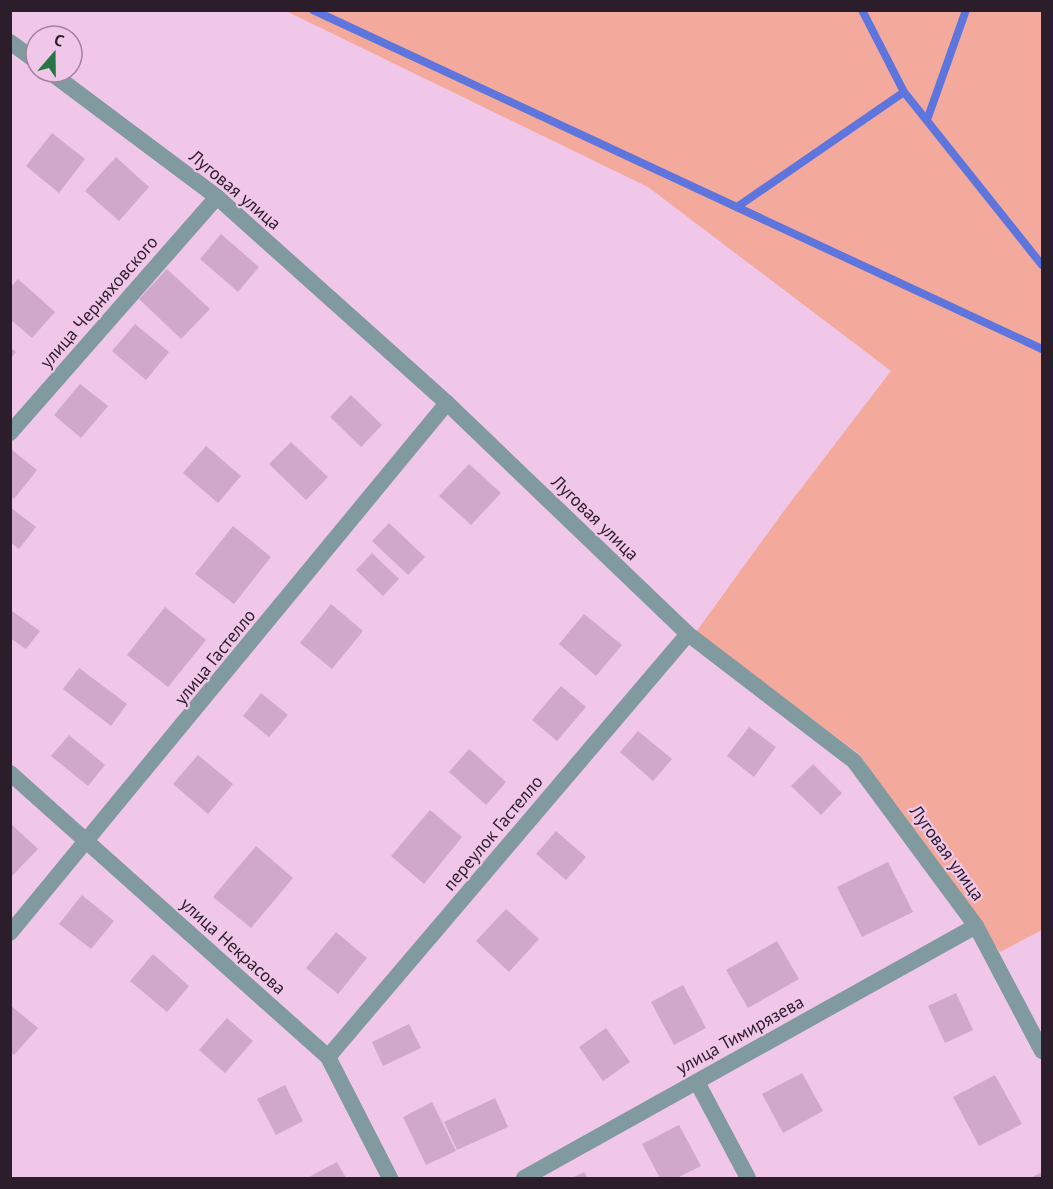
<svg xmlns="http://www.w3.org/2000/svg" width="1053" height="1189" viewBox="0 0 1053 1189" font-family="'PT Sans',sans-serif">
<rect width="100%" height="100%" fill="#f0c7e9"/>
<path fill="#f3aa9c" d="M286,11H1042V930L1000,952L859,754L696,632L786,508L891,371L648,187Z"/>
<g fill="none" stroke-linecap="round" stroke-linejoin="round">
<g stroke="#5f75de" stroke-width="8">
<path d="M313,10L1042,349"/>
<path d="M862,10L904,92L1042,265"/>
<path d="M927,120L966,10"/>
<path d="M737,207L904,92"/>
</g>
</g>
<g fill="#d0a9ca">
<path d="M52,133L85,159L59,193L26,166Z"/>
<path d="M116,157L149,187L119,221L85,191Z"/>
<path d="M221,234L259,267L238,292L200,259Z"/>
<path d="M167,269L210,309L181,339L139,299Z"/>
<path d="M18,279L55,312L32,338L10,319V288Z"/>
<path d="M135,324L169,352L146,380L112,351Z"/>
<path d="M10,347L16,352L10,359Z"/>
<path d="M80,384L108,406L81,438L54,415Z"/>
<path d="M351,395L382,425L361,447L330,417Z"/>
<path d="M291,442L328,477L306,500L269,464Z"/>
<path d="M206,446L241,476L218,503L183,473Z"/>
<path d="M12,450L37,470L14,499L10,496Z"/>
<path d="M469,464L501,493L471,525L439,496Z"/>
<path d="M10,507L36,527L19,549L10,542Z"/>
<path d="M389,523L425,557L408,575L372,541Z"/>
<path d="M233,526L271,557L234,604L195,574Z"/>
<path d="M372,553L399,579L383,596L356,570Z"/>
<path d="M331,604L363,631L332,669L300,643Z"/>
<path d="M165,607L206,640L168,687L127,655Z"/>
<path d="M12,611L40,631L26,649L10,638Z"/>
<path d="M584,614L622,645L596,676L559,644Z"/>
<path d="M79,668L127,704L111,726L63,689Z"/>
<path d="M561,686L586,707L557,741L532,720Z"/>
<path d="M261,693L288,715L269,737L243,716Z"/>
<path d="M749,727L776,747L754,777L727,756Z"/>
<path d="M638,731L672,759L653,781L620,752Z"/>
<path d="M69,735L105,765L88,786L51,756Z"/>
<path d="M469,749L506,782L486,805L449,772Z"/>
<path d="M198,755L233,784L208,814L173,784Z"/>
<path d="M813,764L842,793L821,815L791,786Z"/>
<path d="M430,810L462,837L424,884L391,856Z"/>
<path d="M10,823L38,849L10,878Z"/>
<path d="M556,831L586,857L566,880L536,854Z"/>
<path d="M256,846L293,878L251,928L213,897Z"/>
<path d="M888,862L913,912L862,937L837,887Z"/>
<path d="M82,895L114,921L91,949L59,924Z"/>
<path d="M506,909L539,939L509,972L476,941Z"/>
<path d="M336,932L367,958L338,994L306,968Z"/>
<path d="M777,941L799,979L748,1008L726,970Z"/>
<path d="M153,954L189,986L167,1012L130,981Z"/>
<path d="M683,985L706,1028L674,1045L651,1002Z"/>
<path d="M956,993L973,1030L945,1043L928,1006Z"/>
<path d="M10,1005L38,1028L14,1055L10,1052Z"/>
<path d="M227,1018L253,1041L225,1073L199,1050Z"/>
<path d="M409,1024L421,1048L383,1066L372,1042Z"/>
<path d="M606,1028L630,1062L603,1081L579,1047Z"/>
<path d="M802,1073L823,1111L783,1133L762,1094Z"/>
<path d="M995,1075L1022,1124L979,1146L953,1097Z"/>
<path d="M285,1085L303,1121L276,1135L257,1099Z"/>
<path d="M495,1098L508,1127L457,1150L444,1122Z"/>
<path d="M432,1102L456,1151L426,1165L403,1117Z"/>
<path d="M679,1125L701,1166L677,1178H660L642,1144Z"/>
<path d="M337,1162L346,1178H307Z"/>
<path d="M584,1172L588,1178H572Z"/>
<path d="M1042,1172V1178H1030Z"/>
</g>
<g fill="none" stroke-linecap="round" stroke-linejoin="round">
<g stroke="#819a9f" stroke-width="16">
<path d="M10,42L36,61"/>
<path d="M50,72L217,197L447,403L688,634L854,761L976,926L1042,1051"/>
<path d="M10,433L217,197"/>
<path d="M10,773L328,1057L390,1178"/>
<path d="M10,933L447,403"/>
<path d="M328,1057L688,634"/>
<path d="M697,1082L748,1178"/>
<path d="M524,1178L976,926"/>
</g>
</g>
<g text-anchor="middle" stroke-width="4.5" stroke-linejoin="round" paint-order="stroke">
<g font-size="18" fill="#2c1d2a" stroke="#f0c7e9">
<text transform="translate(235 190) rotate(40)" y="6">Луговая улица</text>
<text transform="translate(99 302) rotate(-49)" y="6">улица Черняховского</text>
<text transform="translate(595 518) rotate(44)" y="6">Луговая улица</text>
<text transform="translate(215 657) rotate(-51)" y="6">улица Гастелло</text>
<text transform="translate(493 833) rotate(-50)" y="6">переулок Гастелло</text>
<text transform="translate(947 853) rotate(54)" y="6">Луговая улица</text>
<text transform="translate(233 946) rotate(42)" y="6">улица Некрасова</text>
<text transform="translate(740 1035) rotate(-29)" y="6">улица Тимирязева</text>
</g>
</g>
<rect width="1053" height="1189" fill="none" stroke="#2c1d2a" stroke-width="24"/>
<g transform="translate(54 54) rotate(20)"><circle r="28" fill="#f0c7e9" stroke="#a2839d" stroke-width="1.5"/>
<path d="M0-4.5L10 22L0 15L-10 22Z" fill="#287442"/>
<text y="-9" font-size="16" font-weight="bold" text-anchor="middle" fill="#2c1d2a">С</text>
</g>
</svg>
